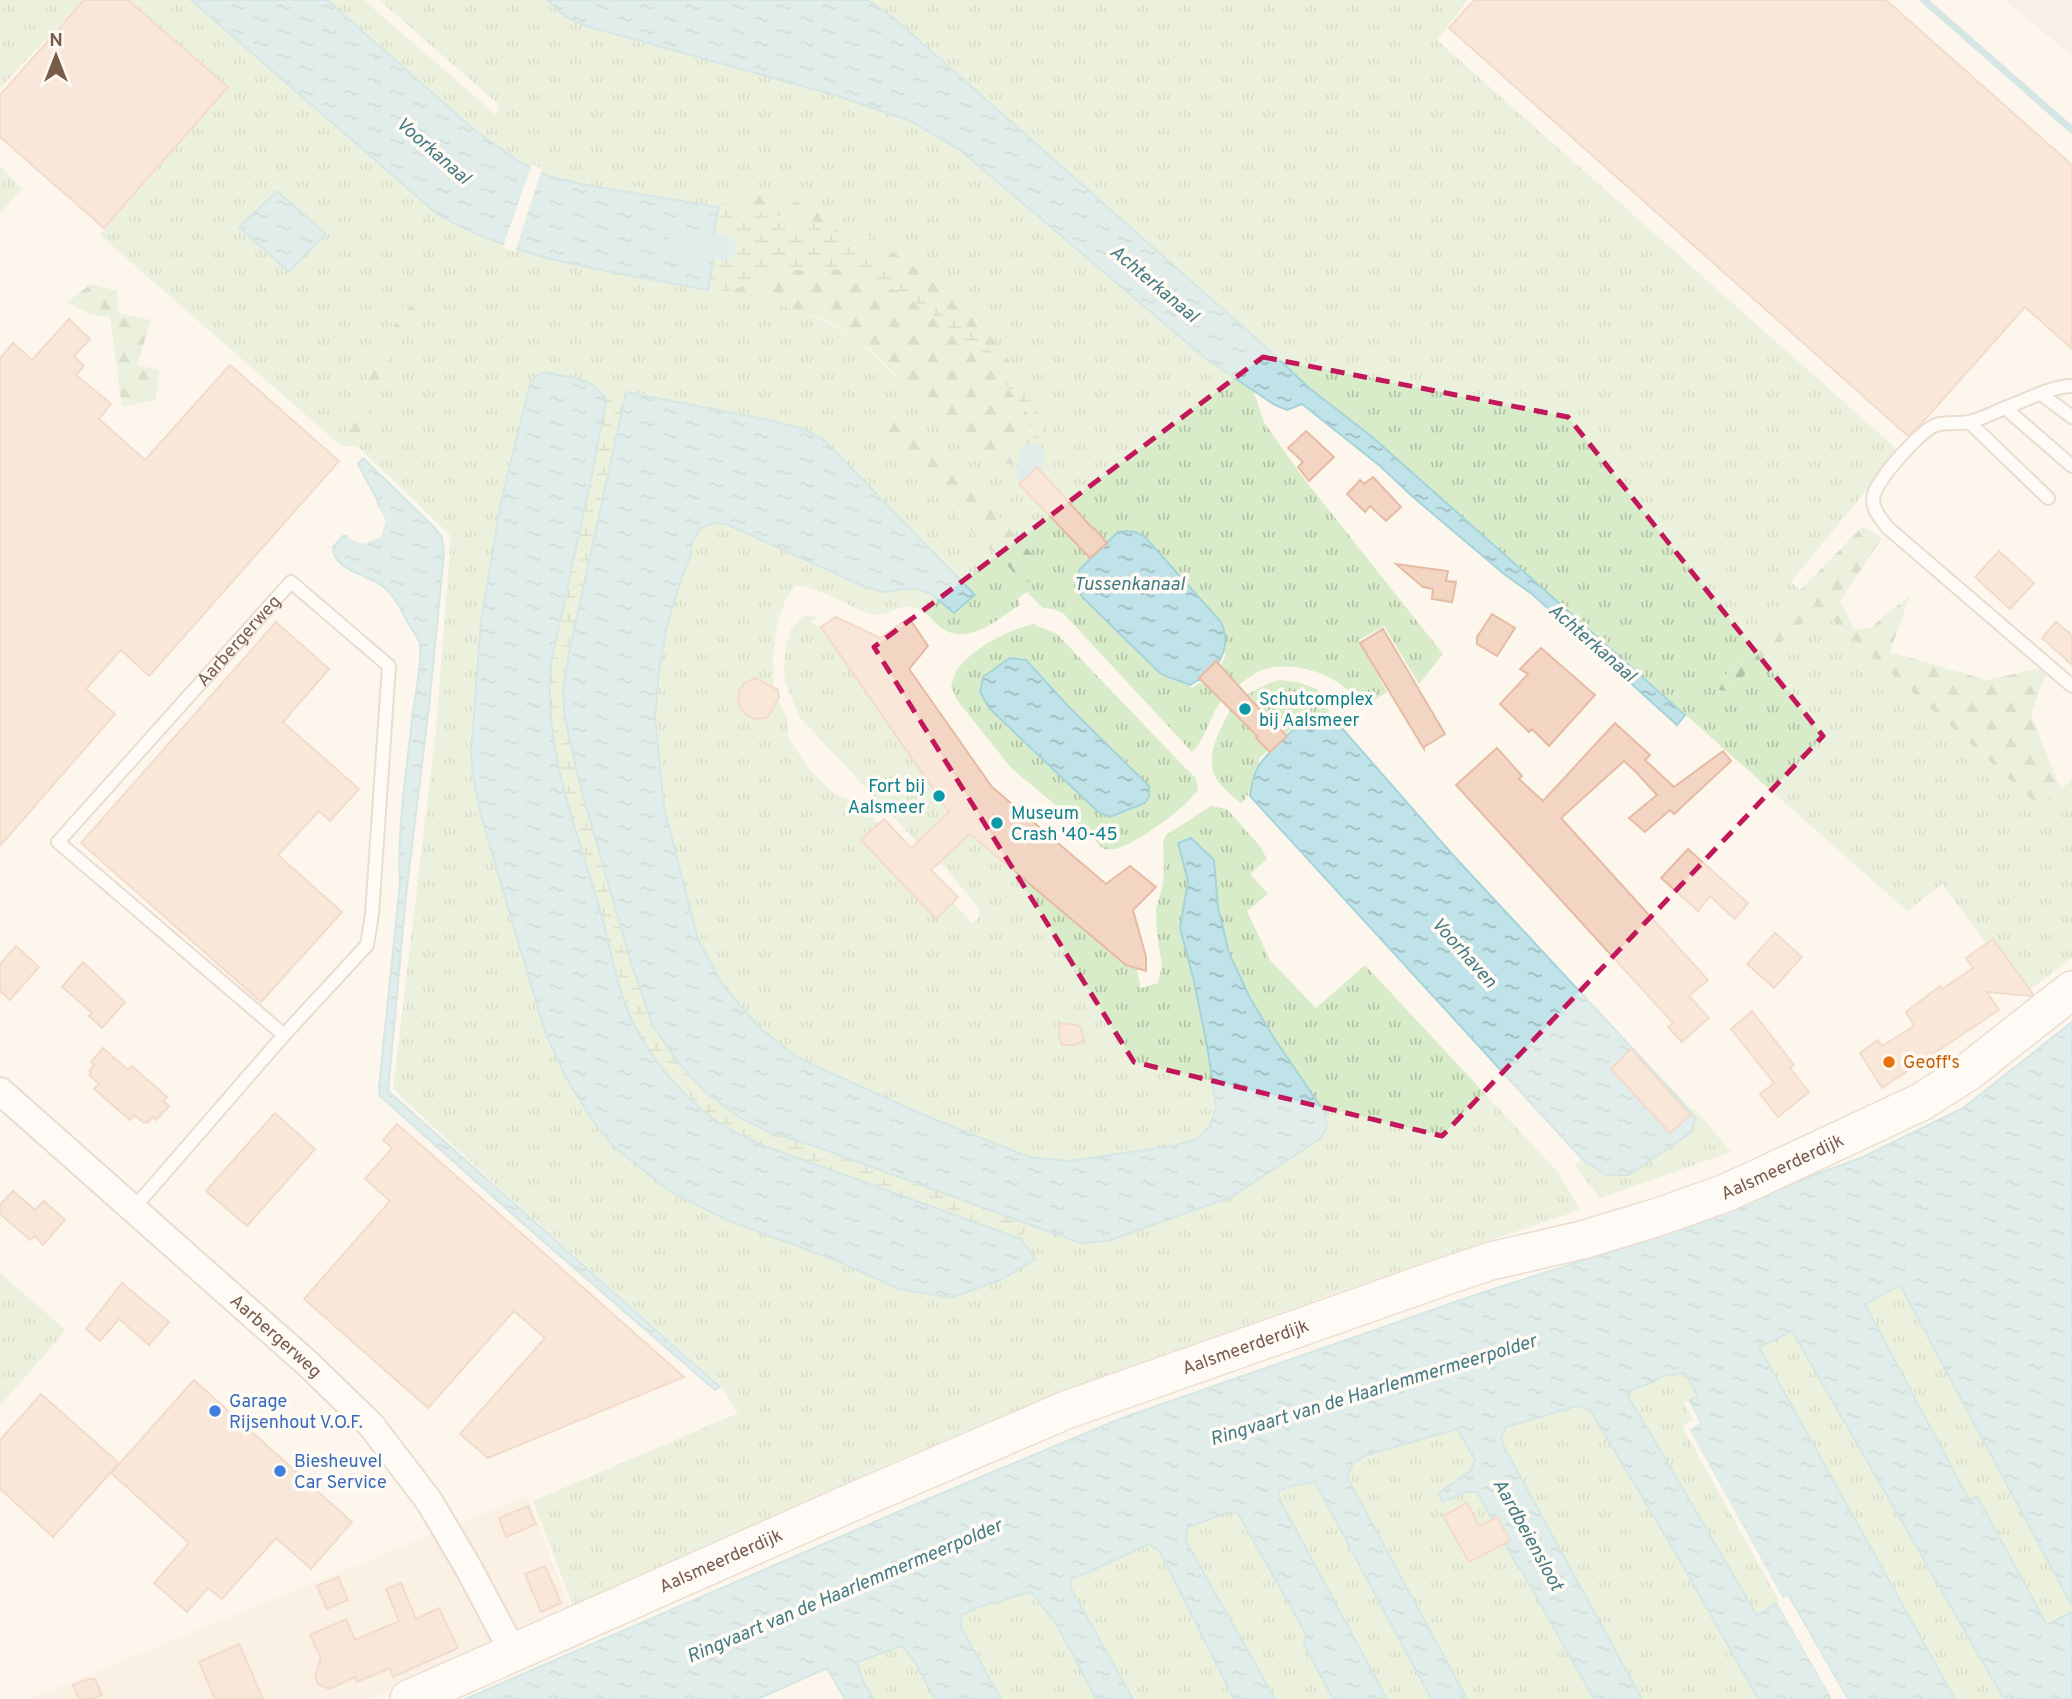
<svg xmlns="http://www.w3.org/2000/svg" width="2072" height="1699" viewBox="0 0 2072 1699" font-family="Overpass,sans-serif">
<defs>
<pattern id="grass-tufts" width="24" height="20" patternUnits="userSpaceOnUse" patternTransform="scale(1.75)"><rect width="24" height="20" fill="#d8ecc9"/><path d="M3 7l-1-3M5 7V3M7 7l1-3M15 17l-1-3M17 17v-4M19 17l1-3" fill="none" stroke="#b4c2a5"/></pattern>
<pattern id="forest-firs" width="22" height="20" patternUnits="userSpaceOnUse" patternTransform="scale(1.75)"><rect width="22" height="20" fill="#d8ecc9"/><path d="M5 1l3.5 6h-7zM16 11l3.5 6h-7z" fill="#b4c2a5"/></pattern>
<pattern id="wetland-marsh" width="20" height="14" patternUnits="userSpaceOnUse" patternTransform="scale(1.75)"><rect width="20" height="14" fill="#d8ecc9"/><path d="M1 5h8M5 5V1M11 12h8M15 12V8" fill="none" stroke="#b4c2a5"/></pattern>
<pattern id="water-ripples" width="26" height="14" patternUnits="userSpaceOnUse" patternTransform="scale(1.75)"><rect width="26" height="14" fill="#bfe3e8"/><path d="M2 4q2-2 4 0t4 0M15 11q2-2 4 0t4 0" fill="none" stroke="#a0bbbe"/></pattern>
</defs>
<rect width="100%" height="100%" fill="#fdf6ec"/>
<path fill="#f5e8da" d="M527,1496L571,1609L370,1699H29Z"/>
<path fill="#efe9e4" d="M2005,0H2072V56Z"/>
<g fill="url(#grass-tufts)" fill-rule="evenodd">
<path d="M0,0H83L0,88Z"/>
<path d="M130,0H191L437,214C517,262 615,272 706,290C728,294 752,297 774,303C799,309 824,321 847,333C857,338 864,346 872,353C914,390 964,469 1027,465L1045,437L983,327L929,277L887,248L840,220L741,196L719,207L580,184L548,176L520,162L477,132L327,0H364L496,115L499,105L379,0H547L566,17L586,26L838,96L910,121L960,150L1205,358L1253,389L1264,422L1301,475L1443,654L1419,684L1384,626L1359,640L1387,692L1364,706C1357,700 1351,692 1344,687C1323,670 1288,661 1262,670C1254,673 1246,680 1239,685L1221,667L1222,662L1226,655L1224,653L1226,643L1079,588L1082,597L1160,673L1173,681L1183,682L1192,688L1199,683L1206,684L1221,701C1209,717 1206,739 1192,752L1063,613L1053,609L1043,608L1027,592L1018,598L1020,605C999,618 969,646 943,629C932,622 927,610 913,607C900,604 890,615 877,615C870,615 863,611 856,608C837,600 817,587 796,586C780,599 774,639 773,660C773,667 774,675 774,682C773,694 770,705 768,716L771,715L770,713L774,708L778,700L787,717L788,737L809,769L835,794L860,803L878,824L971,922L974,923L979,916L978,907L943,865L938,864L970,834L1136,966L1141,988L1158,983L1162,964L1157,935L1156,909L1163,884L1164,865L1163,842L1166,835L1211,806L1227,809L1260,846L1267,859L1250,874L1268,894L1247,911L1270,960L1316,1008L1365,965L1544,1157L1560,1175L1580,1210L1329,1295L1120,1370L895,1461L573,1606L533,1501L738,1413L721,1386L508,1196L393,1089L436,729L451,536L357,446L384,366L416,311L405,304L356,403L341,446L100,235L228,88ZM537,375L707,408L823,439L974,595L954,612L931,594L915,588L883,592L863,586L726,524L714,523L701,528L692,543L690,557L682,576L668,622L659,670L655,717L664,807L698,939L722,984L761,1029L798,1058L924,1115L1029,1157L1069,1161L1172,1146L1195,1140L1210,1126L1216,1108L1208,1051L1194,981L1180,928L1188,881L1178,843L1214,860L1218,907L1229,952L1250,998L1274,1038L1325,1113L1080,1243L1029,1224L1021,1239L1035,1259L899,1289L837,1261L726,1220L671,1192L592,1120L565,1076L545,1032L481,816L473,776L471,753L481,622L501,502L530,384Z"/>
<path d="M868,0H1468L1437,40L1899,451L1791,582L1800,590L1714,688L1727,691L1819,608L2039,806L2072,780V958L2024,994L1942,884L1907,911L1371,436L1309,388L1269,350L938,57L896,20Z"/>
<path d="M0,166L22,189L0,213Z"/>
<path d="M804,615L814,616L821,619H815L810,622L829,632L828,637L949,812L917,842L800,718L785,683L784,666L786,646L791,629Z"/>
<path d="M1033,624L1057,634L1196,779L1198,790C1184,809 1141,840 1119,848C1114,850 1109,849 1103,849L1085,829L1012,769L957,700L951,686C953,681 954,675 957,670C973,648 1008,630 1033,624ZM1026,660L1149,796L1145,803L1110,817Z"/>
<path d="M1280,680L1297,682L1317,689L1333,719C1320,718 1311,724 1298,726L1296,724L1285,734L1246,695L1269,683Z"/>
<path d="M1231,709L1268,750L1258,760L1260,762C1253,777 1252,793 1241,804C1233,796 1218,785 1214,774C1206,754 1221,727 1231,709Z"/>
<path d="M1686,1107L1695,1109L1731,1152L1600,1198L1574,1165L1583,1160L1606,1175H1629L1690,1133L1696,1119Z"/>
<path d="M0,1273L66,1330L0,1406Z"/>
<path d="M1900,1285L2072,1606V1612L2047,1626L1978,1496L1970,1500L1864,1304Z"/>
<path d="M1793,1331L1980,1654L2004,1699H1955L1759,1347Z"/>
<path d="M1686,1373L1698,1396L1684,1403L1693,1420L1682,1426L1779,1601L1758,1615L1625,1392L1651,1383L1663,1376Z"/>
<path d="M1577,1406L1589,1409L1679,1559L1758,1699H1642L1504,1447L1500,1437L1506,1427Z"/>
<path d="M1458,1429L1475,1459C1469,1474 1453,1488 1442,1501L1466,1492H1477L1518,1568L1519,1567L1594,1699H1467L1347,1477L1353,1463L1367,1455Z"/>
<path d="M1315,1482L1325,1501L1431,1699H1387L1284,1510L1277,1492L1291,1486Z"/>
<path d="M1238,1512L1306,1634L1304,1645L1333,1699H1275L1186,1541L1187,1528L1226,1513Z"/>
<path d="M1149,1544L1159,1552L1234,1699H1133L1070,1588L1072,1578L1089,1572Z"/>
<path d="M1031,1591L1057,1625L1096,1699H1001L961,1627L962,1615L976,1608Z"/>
<path d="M902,1646L913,1659L935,1699H874L863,1681L857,1662Z"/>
</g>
<g fill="url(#forest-firs)">
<path d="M779,195L840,220L887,248L929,277L983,327L1023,378L1047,418L1045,437L1027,465C953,470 906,370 850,334C808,307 757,299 708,290L729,291L781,271L834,268L872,280L897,291L927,310L960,337L995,373L1027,412L1031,455L1038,442L1040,425L1037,408L980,339L930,293L892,264L851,238L744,209L719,207L741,196Z"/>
<path d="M91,284L117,291L118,313L151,320L137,365L159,370L156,400L122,407L110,317L91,315L67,302Z"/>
<path d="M405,303L417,311L384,366L357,446H341L356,404Z"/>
<path d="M890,398L1044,567L1026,584L875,436Z"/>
<path d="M1863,526L1882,538L1840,601L1854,629L1870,628L1910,595L1890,652L1987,680L2048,666L2031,715L2061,789L2039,806L1819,608L1727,691L1713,689L1800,590Z"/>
</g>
<g fill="url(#wetland-marsh)">
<path d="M719,207L744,209L805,220L851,238L892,264L930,293L980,339L1037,408L1040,425L1038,442L1032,455L1027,412L995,373L960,337L927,310L897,291L872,280L834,268L781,271L729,291L708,290L713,263L715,225Z"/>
<path d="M593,384L626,392L569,653L563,690L582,793L632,966L653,1026L769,1132L817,1147L1029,1224L1021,1239L762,1145C751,1140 740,1135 729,1129C691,1107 657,1067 636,1028C618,995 612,953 602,917C579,833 540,746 552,658L590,484L606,401L603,392Z"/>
</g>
<g fill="url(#water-ripples)" stroke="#a5d3da" stroke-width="2">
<path d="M191,0H327L477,132L520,162L548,176L580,184L719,207L715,225L713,263L708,290C617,272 518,262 437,214Z"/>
<path d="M547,0H868L896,20L938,57L1269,350L1309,388L1371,436L1685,715L1677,725L1532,594L1504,574L1413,497L1380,466L1302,404L1287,410L1275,405L1205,358L960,150L910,121L838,96L586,26L566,17Z"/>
<path d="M277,191L326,234L289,272L239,227Z"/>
<path d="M546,372C567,377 598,378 606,401L590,484L552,658C540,746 579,833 602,917C612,953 618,995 636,1028C657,1067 691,1107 729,1129C740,1135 751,1140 762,1145L1021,1239L1036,1259L1000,1280L950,1298L899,1289L837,1261L727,1220L671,1192L613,1146L592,1120L565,1076L545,1032L481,816L473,776L471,753L481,622L501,502L530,384L537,375Z"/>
<path d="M626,392L774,421L803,429L823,439L975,595L954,613L931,594L915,588L883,592L863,586L726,524L714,523L701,528L692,543L690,557L682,576L668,622L659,670L655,717L664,807L698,939L722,984L761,1029L798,1058L924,1115L1029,1157L1069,1161L1172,1146L1195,1140L1210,1126L1216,1108L1208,1051L1194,981L1180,928L1188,881L1178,843L1191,838L1214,860L1218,907L1229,953L1250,998L1274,1038L1325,1113L1327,1128L1321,1138L1231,1197L1108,1241L1080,1243L817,1147L769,1132L739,1117L710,1096L679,1064L653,1026L632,966L582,793L565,719L563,690L569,653Z"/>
<path d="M363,458L434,527L442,537L444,554L429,706L406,896L388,1091L720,1387L715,1390L536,1235L380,1096L379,1087L400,883C397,826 407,767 413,711C415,696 424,654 419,642C417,635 412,630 408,623C401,610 397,599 385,588C370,574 333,572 333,547L343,536H377L380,511L377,499L358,464Z"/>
<path d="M1126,531L1135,532L1144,536L1221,622C1232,645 1221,664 1204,680H1198L1190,685C1179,680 1172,680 1160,673L1082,597L1079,588L1077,579L1080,569L1118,532Z"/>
<path d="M1010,658L1026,660L1067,705L1149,786V796L1145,803L1110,817L1098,812L989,708L980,692L983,677Z"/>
<path d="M1323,719H1334L1452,854L1685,1105L1696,1119L1690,1133L1629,1175H1606L1583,1160L1250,796C1253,773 1257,765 1273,749L1272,748L1298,726L1312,724Z"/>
<path d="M2072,1022V1606L1900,1285L1865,1304L1969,1500L1977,1496L2047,1625L2072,1612V1699H2004L1792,1331L1759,1347L1955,1699H1847L1789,1596L1783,1599L1689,1429L1700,1423L1689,1401L1698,1396L1685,1373L1663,1376L1651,1383L1626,1392L1757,1615L1777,1603L1832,1699H1758L1679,1559L1590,1410L1577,1406L1506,1427L1501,1437L1504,1447L1642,1699H1594L1520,1568L1519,1569L1477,1492H1466L1442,1502L1439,1493L1470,1471L1475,1460L1457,1429L1367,1455L1353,1463L1347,1477L1467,1699H1431L1315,1482L1291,1486L1278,1491L1280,1500L1387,1699H1333L1304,1644L1306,1634L1237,1512L1226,1513L1187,1528L1186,1541L1275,1699H1234L1160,1552L1149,1544L1089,1572L1072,1578L1070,1587L1133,1699H1096L1057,1625L1031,1592L976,1608L962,1615L961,1627L1001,1699H935L913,1659L902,1646L857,1662L863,1681L874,1699H845L827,1668L758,1699H465L916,1504L1122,1418L1481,1293L1698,1224L1790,1184L1863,1157L1963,1108Z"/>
</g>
<g fill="#fdf6ec">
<path d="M532,164L542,169L515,252L503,247Z"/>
<path d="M375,505H378L386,521L381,537L363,544L349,539L345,531L360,535L375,533L378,521Z"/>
<path d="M1689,1401L1700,1423L1690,1430L1783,1598L1788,1596L1847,1699H1843L1787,1601L1783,1602L1780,1600L1686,1431L1687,1427L1696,1421L1686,1402Z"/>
<path d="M1779,1600L1835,1697L1836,1699H1832L1777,1603Z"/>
</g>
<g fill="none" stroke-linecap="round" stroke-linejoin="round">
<path stroke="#a5d3da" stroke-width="7" d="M1924,0L2072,130"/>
<g stroke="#bfe3e8" stroke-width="24">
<path d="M681,239L724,248"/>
<path d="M1032,455L1029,475L1051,499"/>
</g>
</g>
<g fill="#f3d5c3" stroke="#e6bba3" stroke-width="2">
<path d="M84,0H128L228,87L104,228L0,137V95Z"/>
<path d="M1474,0H1886L2072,165V349L2025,307L1921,424L1908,436L1449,28Z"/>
<path d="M69,319L90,339L74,356L84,366L76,375L111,404L99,419L145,460L230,365L339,461L149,676L121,650L86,689L115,714L0,846V358L13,343L32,360Z"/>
<path d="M1306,431L1334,457L1309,481L1298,467L1303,462L1288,448Z"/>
<path d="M1037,467L1093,529L1094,528L1107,543L1090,558L1019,484Z"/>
<path d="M1373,477L1401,507L1386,521L1370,506L1365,512L1347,494L1360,480L1364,484Z"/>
<path d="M1999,551L2034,583L2010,609L1975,577Z"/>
<path d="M1396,564L1448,571L1446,581L1456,582L1452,602L1432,599L1433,589L1423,587Z"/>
<path d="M1492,614L1515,628L1497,656L1477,644V637Z"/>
<path d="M836,617L880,638L909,618L928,646L909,669L992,787L1106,884L1130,866L1156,887L1133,910L1146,957V971L1126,965L970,834L931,870L958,897L936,919L861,840L884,819L911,848L949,812L821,627Z"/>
<path d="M276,622L329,669L283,722L359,789L330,821L319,811L278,855L342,912L261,1002L81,843Z"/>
<path d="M2056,622L2072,635V665L2042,638Z"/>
<path d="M1383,629L1445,734L1424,747V749L1360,643Z"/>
<path d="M1541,648L1595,695L1549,746L1532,729L1529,732L1500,704L1528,674L1520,669Z"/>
<path d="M1216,661L1272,723L1273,722L1287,736L1270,752L1256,738L1258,737L1199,678Z"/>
<path d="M755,678L778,690L779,697L768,717L760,719L752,718L745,714L740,707L738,699L739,691L744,683Z"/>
<path d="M1615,723L1650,755L1645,760L1674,787L1723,751L1731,761L1674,814L1670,810L1645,832L1629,818L1657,795L1635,771L1624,761L1561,818L1708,980L1689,996L1709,1018L1682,1042L1668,1027L1673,1023L1456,785L1497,748L1522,776L1519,779L1543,801Z"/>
<path d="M1688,849L1748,903L1735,919L1710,896L1698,911L1661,878Z"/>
<path d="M1775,933L1802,957L1774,988L1747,964Z"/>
<path d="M1993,939L2033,994L2031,996L1987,992L1999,1010L1882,1088L1860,1053L1878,1040L1882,1046L1914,1026L1906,1012L1940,986L1942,989L1973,968L1966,958Z"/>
<path d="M16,946L39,967L10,1000L0,991V964Z"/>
<path d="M83,962L125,1002L102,1028L89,1016L92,1013L62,987Z"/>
<path d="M1752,1011L1794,1065L1790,1068L1809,1092L1778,1117L1760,1094L1774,1083L1731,1029Z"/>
<path d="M1060,1023L1077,1025L1081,1028L1084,1040L1075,1045H1062L1059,1035Z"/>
<path d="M103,1048L128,1070L132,1066L167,1097L163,1101L169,1106L156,1120L153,1117L148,1123L146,1121L144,1123L134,1115L130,1120L94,1089L99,1084L89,1075L91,1073L89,1071L94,1065L91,1062Z"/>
<path d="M1631,1049L1690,1115L1670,1133L1611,1069Z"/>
<path d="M275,1113L315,1149L247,1226L206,1191Z"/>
<path d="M397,1124L587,1291L684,1377L488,1458L460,1434L545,1338L514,1311L428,1408L304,1299L390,1201L365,1179L392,1148L383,1140Z"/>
<path d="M13,1191L35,1210L44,1201L65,1220L43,1245L35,1236L30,1240L0,1214V1205Z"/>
<path d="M122,1283L169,1322L149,1345L119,1319L100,1341L86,1329Z"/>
<path d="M194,1380L352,1522L311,1569L276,1538L222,1599L208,1588L187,1612L154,1583L189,1543L111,1473Z"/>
<path d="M41,1394L119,1463L53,1537L0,1489V1440Z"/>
<path d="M1467,1503L1479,1526L1497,1517L1510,1541L1469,1562L1443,1516Z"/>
<path d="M528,1506L536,1524L506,1537L499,1518Z"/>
<path d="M545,1566L561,1603L541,1612L525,1574Z"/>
<path d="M338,1577L348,1600L327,1609L317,1586Z"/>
<path d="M401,1583L416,1619L439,1608L458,1648L393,1677L390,1668L357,1682L355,1677L329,1689L318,1684L315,1676L321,1658L310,1635L346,1619L355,1640L399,1621L386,1589Z"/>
<path d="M239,1644L263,1699H215L199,1662Z"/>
<path d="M88,1679H95L102,1695L91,1699H79L73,1685Z"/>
</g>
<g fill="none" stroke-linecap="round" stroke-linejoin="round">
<defs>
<g id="lane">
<path d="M2072,386C2052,386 2024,401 2005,408L2072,466"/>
<path d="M2041,394L2072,417"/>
<path d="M2005,408C1993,413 1981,419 1969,422C1958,424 1946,422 1936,425C1920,431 1879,478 1874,494C1870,507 1880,518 1888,528L2072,686"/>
<path d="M1969,422L2048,498"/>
<path id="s1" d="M133,1209L284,1035L58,842L291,582L389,666L372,914L367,945L284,1035"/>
</g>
<g id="street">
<path id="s2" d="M0,1091L307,1363L371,1425L429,1501L468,1567L514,1654"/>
</g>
<g id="secondary">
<path id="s3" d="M409,1699L857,1500L1066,1410L1443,1277L1491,1261L1582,1240L1655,1218L1723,1194L1750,1182L1921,1102L1968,1072L2072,990"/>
</g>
</defs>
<use href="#lane" stroke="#d1beb0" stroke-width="16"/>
<use href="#street" stroke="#d1beb0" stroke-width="30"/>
<use href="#secondary" stroke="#d6c0b0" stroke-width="40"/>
<use href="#lane" stroke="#fff" stroke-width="12"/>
<use href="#street" stroke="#fff" stroke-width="26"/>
<use href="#secondary" stroke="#fff" stroke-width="37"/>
</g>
<path d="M0 0H2072V1699H0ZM1263,357L1568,417L1823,736L1442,1136L1134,1062L874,647Z" fill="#fdf6ec" fill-opacity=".55" fill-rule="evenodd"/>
<path fill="none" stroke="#c2185b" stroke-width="5" stroke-dasharray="14 9" stroke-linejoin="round" d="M1263,357L1568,417L1823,736L1442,1136L1134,1062L874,647Z"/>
<g fill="#0f9aa8" stroke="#fffaf3" stroke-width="2.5">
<circle cx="1245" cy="709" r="7"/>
<circle cx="939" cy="796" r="7"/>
<circle cx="997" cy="823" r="7"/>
</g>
<circle fill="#e8710a" stroke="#fffaf3" stroke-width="2.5" cx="1889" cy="1062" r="7"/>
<g fill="#3f7fe0" stroke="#fffaf3" stroke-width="2.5">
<circle cx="215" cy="1411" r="7"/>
<circle cx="280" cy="1471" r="7"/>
</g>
<g text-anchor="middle" stroke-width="7" stroke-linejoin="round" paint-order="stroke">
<g font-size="18" fill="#7a5c4d" stroke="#fffaf3">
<text dy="6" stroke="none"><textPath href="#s1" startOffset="798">Aarbergerweg</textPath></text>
<text dy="6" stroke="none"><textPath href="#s3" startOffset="1475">Aalsmeerderdijk</textPath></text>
<text dy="6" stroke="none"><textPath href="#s2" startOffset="369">Aarbergerweg</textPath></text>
<text dy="6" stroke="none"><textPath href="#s3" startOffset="908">Aalsmeerderdijk</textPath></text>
<text dy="6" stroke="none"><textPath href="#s3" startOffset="341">Aalsmeerderdijk</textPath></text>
</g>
<g font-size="18" fill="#0d838f" stroke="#fffaf3" text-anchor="start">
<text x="1259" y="705">Schutcomplex<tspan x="1259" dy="21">bij Aalsmeer</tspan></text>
<text x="925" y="792" text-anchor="end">Fort bij<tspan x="925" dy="21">Aalsmeer</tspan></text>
<text x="1011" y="819">Museum<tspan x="1011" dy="21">Crash '40-45</tspan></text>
</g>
<g font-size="18" fill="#c56008" stroke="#fffaf3" text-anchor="start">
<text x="1903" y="1068">Geoff's</text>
</g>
<g font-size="18" fill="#366cbe" stroke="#fffaf3" text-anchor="start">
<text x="229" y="1407">Garage<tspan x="229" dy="21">Rijsenhout V.O.F.</tspan></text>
<text x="294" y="1467">Biesheuvel<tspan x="294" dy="21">Car Service</tspan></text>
</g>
<g font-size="19" font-style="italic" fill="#437c86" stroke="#fffaf3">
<text transform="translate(434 150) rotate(41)" y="7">Voorkanaal</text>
<text transform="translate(1155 283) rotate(40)" y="7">Achterkanaal</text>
<text x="1129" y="590">Tussenkanaal</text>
<text transform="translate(1593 642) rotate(41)" y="7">Achterkanaal</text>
<text transform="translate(1465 952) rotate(48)" y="7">Voorhaven</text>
<text transform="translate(1373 1389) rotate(-17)" y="7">Ringvaart van de Haarlemmermeerpolder</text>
<text transform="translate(1529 1534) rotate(61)" y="7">Aardbeiensloot</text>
<text transform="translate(844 1590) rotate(-23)" y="7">Ringvaart van de Haarlemmermeerpolder</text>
</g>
</g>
<g transform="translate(56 56)" stroke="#fffaf3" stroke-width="5" paint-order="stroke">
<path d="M0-5L12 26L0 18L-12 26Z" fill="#7a5c4d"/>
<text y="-10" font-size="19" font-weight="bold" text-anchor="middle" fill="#7a5c4d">N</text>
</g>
</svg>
